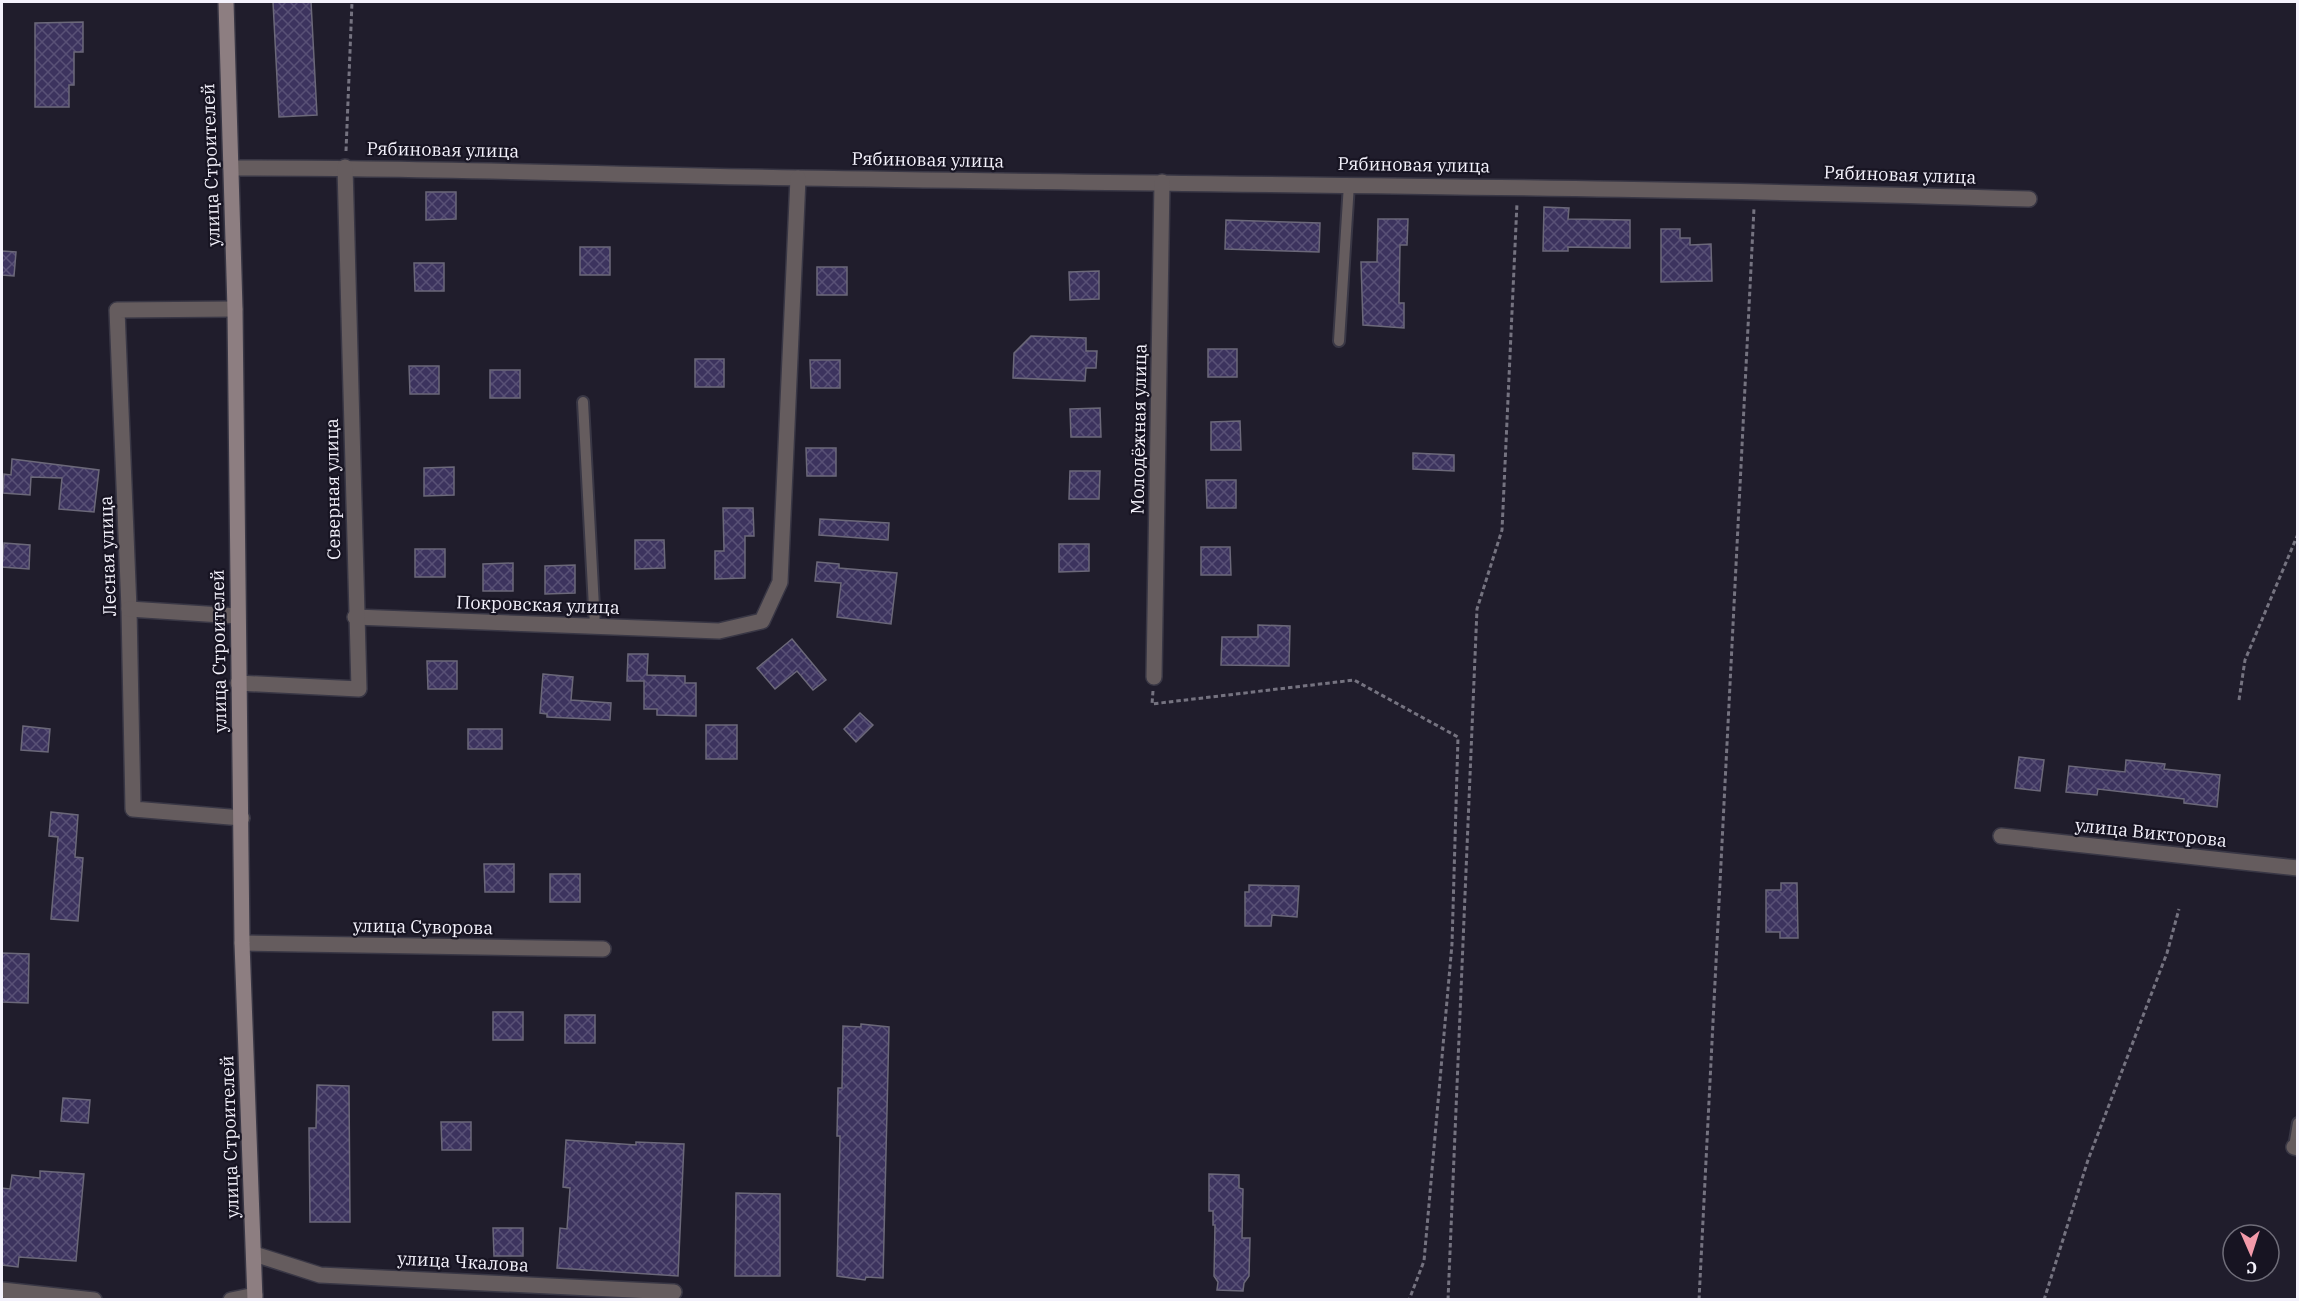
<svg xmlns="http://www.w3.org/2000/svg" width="2299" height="1301" viewBox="0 0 2299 1301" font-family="'IBM Plex Serif',serif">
<defs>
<pattern id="building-cross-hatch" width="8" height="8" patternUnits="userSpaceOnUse" patternTransform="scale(1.5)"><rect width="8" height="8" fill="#3c335e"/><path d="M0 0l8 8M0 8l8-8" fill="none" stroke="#595176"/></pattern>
</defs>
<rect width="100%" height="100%" fill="#201d2c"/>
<g fill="url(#building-cross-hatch)" stroke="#6b6879" stroke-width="1.5">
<path d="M273,2H311L317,115L279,117Z"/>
<path d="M83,22V52H74V85H69V107H35V23Z"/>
<path d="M426,192H456V219L426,220Z"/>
<path d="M1544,207L1569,208L1568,219L1630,220V248L1568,247V251H1543Z"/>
<path d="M1378,219H1408L1407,245H1400L1399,303H1404V328L1363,325L1361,262H1377Z"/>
<path d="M1226,220L1320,223L1319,252L1225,249Z"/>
<path d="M1661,229H1680V238H1690V245L1711,244L1712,281L1661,282Z"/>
<rect x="580" y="247" width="30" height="28"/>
<path d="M2,251L16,252L14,276L2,275Z"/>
<path d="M414,263H444V291H415Z"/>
<rect x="817" y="267" width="30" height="28"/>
<path d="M1099,271V299L1070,300L1069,272Z"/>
<path d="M1031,336L1086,338V351H1097L1096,368H1086L1085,381L1013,378L1014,353Z"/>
<rect x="1208" y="349" width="29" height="28"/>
<rect x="695" y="359" width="29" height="28"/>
<path d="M810,360H840V388H811Z"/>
<path d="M409,366H439V394H410Z"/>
<rect x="490" y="370" width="30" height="28"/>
<path d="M1100,408L1101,437H1071L1070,409Z"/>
<path d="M1240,421L1241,450H1211V422Z"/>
<path d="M806,448H836V476H807Z"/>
<path d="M1413,453L1454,455V471L1413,469Z"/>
<path d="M12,459L99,470L94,512L59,509L62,478L31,477L30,495L3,493L4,474L11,475Z"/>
<path d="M454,467V495L424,496V468Z"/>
<path d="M1070,471H1100L1099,499H1069Z"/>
<path d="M1206,480H1236V508H1207Z"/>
<path d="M723,508H753L754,536H745V578L715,579V551H724Z"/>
<path d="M820,519L889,523L888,540L819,535Z"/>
<path d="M635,540H664L665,568L635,569Z"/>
<path d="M4,543L30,545L29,569L2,567Z"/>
<path d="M1059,544H1089V571L1059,572Z"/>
<path d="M1201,547H1230L1231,575H1201Z"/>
<rect x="415" y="549" width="30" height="28"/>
<path d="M817,562L839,564V568L897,573L891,624L837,617L841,583L815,581Z"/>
<path d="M513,563V591H483V564Z"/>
<path d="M575,565V593L545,594V566Z"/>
<path d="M1258,625L1290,626L1289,666L1221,665L1222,637H1258Z"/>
<path d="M792,639L826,680L813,690L797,671L775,689L757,668Z"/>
<path d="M628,654H648L647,675L685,676V683H696V716L657,715V709H644V681H627Z"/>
<path d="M427,661H457V689H428Z"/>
<path d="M543,674L573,677L571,700L611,703L610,720L547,717V714L540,713Z"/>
<path d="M860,713L873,725L856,742L844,729Z"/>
<rect x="706" y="725" width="31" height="34"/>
<path d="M23,726L50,729L48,752L21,750Z"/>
<rect x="468" y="729" width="34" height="20"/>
<path d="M2019,757L2044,760L2040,791L2015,788Z"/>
<path d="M2126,760L2165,764L2164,769L2220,775L2217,807L2184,803V799L2098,789L2097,795L2066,792L2069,766L2125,772Z"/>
<path d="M51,812L78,815L75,857L83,858L78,921L51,919L58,837L49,836Z"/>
<path d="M484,864H514V892H485Z"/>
<rect x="550" y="874" width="30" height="28"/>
<path d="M1781,883H1797L1798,938H1780V932H1766V890H1781Z"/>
<path d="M1249,885L1299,886L1297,917L1272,915L1271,926H1245V892H1249Z"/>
<path d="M2,953L29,954L28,1003L2,1002Z"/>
<rect x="493" y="1012" width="30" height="28"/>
<rect x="565" y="1015" width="30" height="28"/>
<path d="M861,1024L889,1027L883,1278L866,1277L865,1280L837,1276L840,1136H837L838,1088H842L843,1026L861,1027Z"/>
<path d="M317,1085L349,1086L350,1222H310L309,1128H316Z"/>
<path d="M63,1098L90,1100L88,1123L61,1121Z"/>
<path d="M441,1122H471V1150H442Z"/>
<path d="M566,1140L636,1145V1142L684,1144L678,1276L557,1268L560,1228L567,1229L570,1188L563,1187Z"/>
<path d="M40,1171L84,1174L76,1261L19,1257L18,1267L2,1265V1188L10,1189L12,1175L40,1178Z"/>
<path d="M1209,1174L1239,1175V1188L1243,1189L1242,1238H1250L1249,1276L1244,1283L1243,1291L1217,1290L1218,1282L1214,1276L1215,1225H1213V1211H1209Z"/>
<path d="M736,1193L780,1194V1276H735Z"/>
<path d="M493,1228H523V1256H494Z"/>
</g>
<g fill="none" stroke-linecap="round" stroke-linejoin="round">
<defs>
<g id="lane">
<path d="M1339,341L1349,184"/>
<path d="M583,402L595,626"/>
<path d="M2294,1147L2298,1123"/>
</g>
<g id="street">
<path d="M231,168C421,167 610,175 800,178C1210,185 1620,186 2029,199"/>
<path d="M235,309L117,310L129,609L133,809L242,818"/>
<path d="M129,609L237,616"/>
<path d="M355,617L719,631L762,621L780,582L798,178"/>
<path d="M1154,677L1162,182"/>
<path d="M238,683L359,689L345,167"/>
<path d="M2001,836L2298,868"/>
<path d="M242,943L603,949"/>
<path d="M2294,1147L2298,1148"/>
<path d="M254,1254L320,1275L674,1292"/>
<path d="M2,1290L94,1300"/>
<path d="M231,1300L255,1295"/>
</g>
<path id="secondary" d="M226,2L235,309L242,943L255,1300"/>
</defs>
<use href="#lane" stroke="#393745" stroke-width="14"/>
<use href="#street" stroke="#393745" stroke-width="18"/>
<use href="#secondary" stroke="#393745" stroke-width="18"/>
<g stroke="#757380" stroke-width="3" stroke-dasharray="4.5 3" stroke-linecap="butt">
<path d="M346,151L352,2"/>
<path d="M1153,691L1152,704L1354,680L1458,737L1452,944L1424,1261L1409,1300"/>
<path d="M2239,700L2245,660L2298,534"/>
<path d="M1448,1300L1477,609L1502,530L1517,203"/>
<path d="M1699,1300L1754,208"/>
<path d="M2044,1300L2088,1160L2167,953L2179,909"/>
</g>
<use href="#lane" stroke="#655c5e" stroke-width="10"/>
<use href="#street" stroke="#655c5e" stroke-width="15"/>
<use href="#secondary" stroke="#8d7e81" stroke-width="15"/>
</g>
<g text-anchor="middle" stroke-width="4.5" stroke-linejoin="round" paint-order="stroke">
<g font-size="18" fill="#f4f2fc" stroke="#171422">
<text transform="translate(443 150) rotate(1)" y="6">Рябиновая улица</text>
<text transform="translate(928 160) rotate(1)" y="6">Рябиновая улица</text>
<text transform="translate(211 165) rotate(-92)" y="6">улица Строителей</text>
<text transform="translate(1414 165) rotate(1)" y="6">Рябиновая улица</text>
<text transform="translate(1900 175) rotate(2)" y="6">Рябиновая улица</text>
<text transform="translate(1139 429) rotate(-89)" y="6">Молодёжная улица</text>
<text transform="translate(333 489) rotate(-91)" y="6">Северная улица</text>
<text transform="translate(108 556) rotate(-92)" y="6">Лесная улица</text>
<text transform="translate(538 605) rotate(2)" y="6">Покровская улица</text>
<text transform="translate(219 651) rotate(-91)" y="6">улица Строителей</text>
<text transform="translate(2151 833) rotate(6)" y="6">улица Викторова</text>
<text transform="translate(423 927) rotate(1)" y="6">улица Суворова</text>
<text transform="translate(230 1137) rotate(-92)" y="6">улица Строителей</text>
<text transform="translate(463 1262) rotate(3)" y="6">улица Чкалова</text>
</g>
</g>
<rect width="2299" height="1301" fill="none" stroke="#f4f2fc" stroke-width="6"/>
<g transform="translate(2251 1253) rotate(177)"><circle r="28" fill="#171422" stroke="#6f6d79" stroke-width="1.5"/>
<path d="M0-4.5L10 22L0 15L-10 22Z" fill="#f39aaa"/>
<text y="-9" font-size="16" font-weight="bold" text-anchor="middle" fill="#f4f2fc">С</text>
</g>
</svg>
